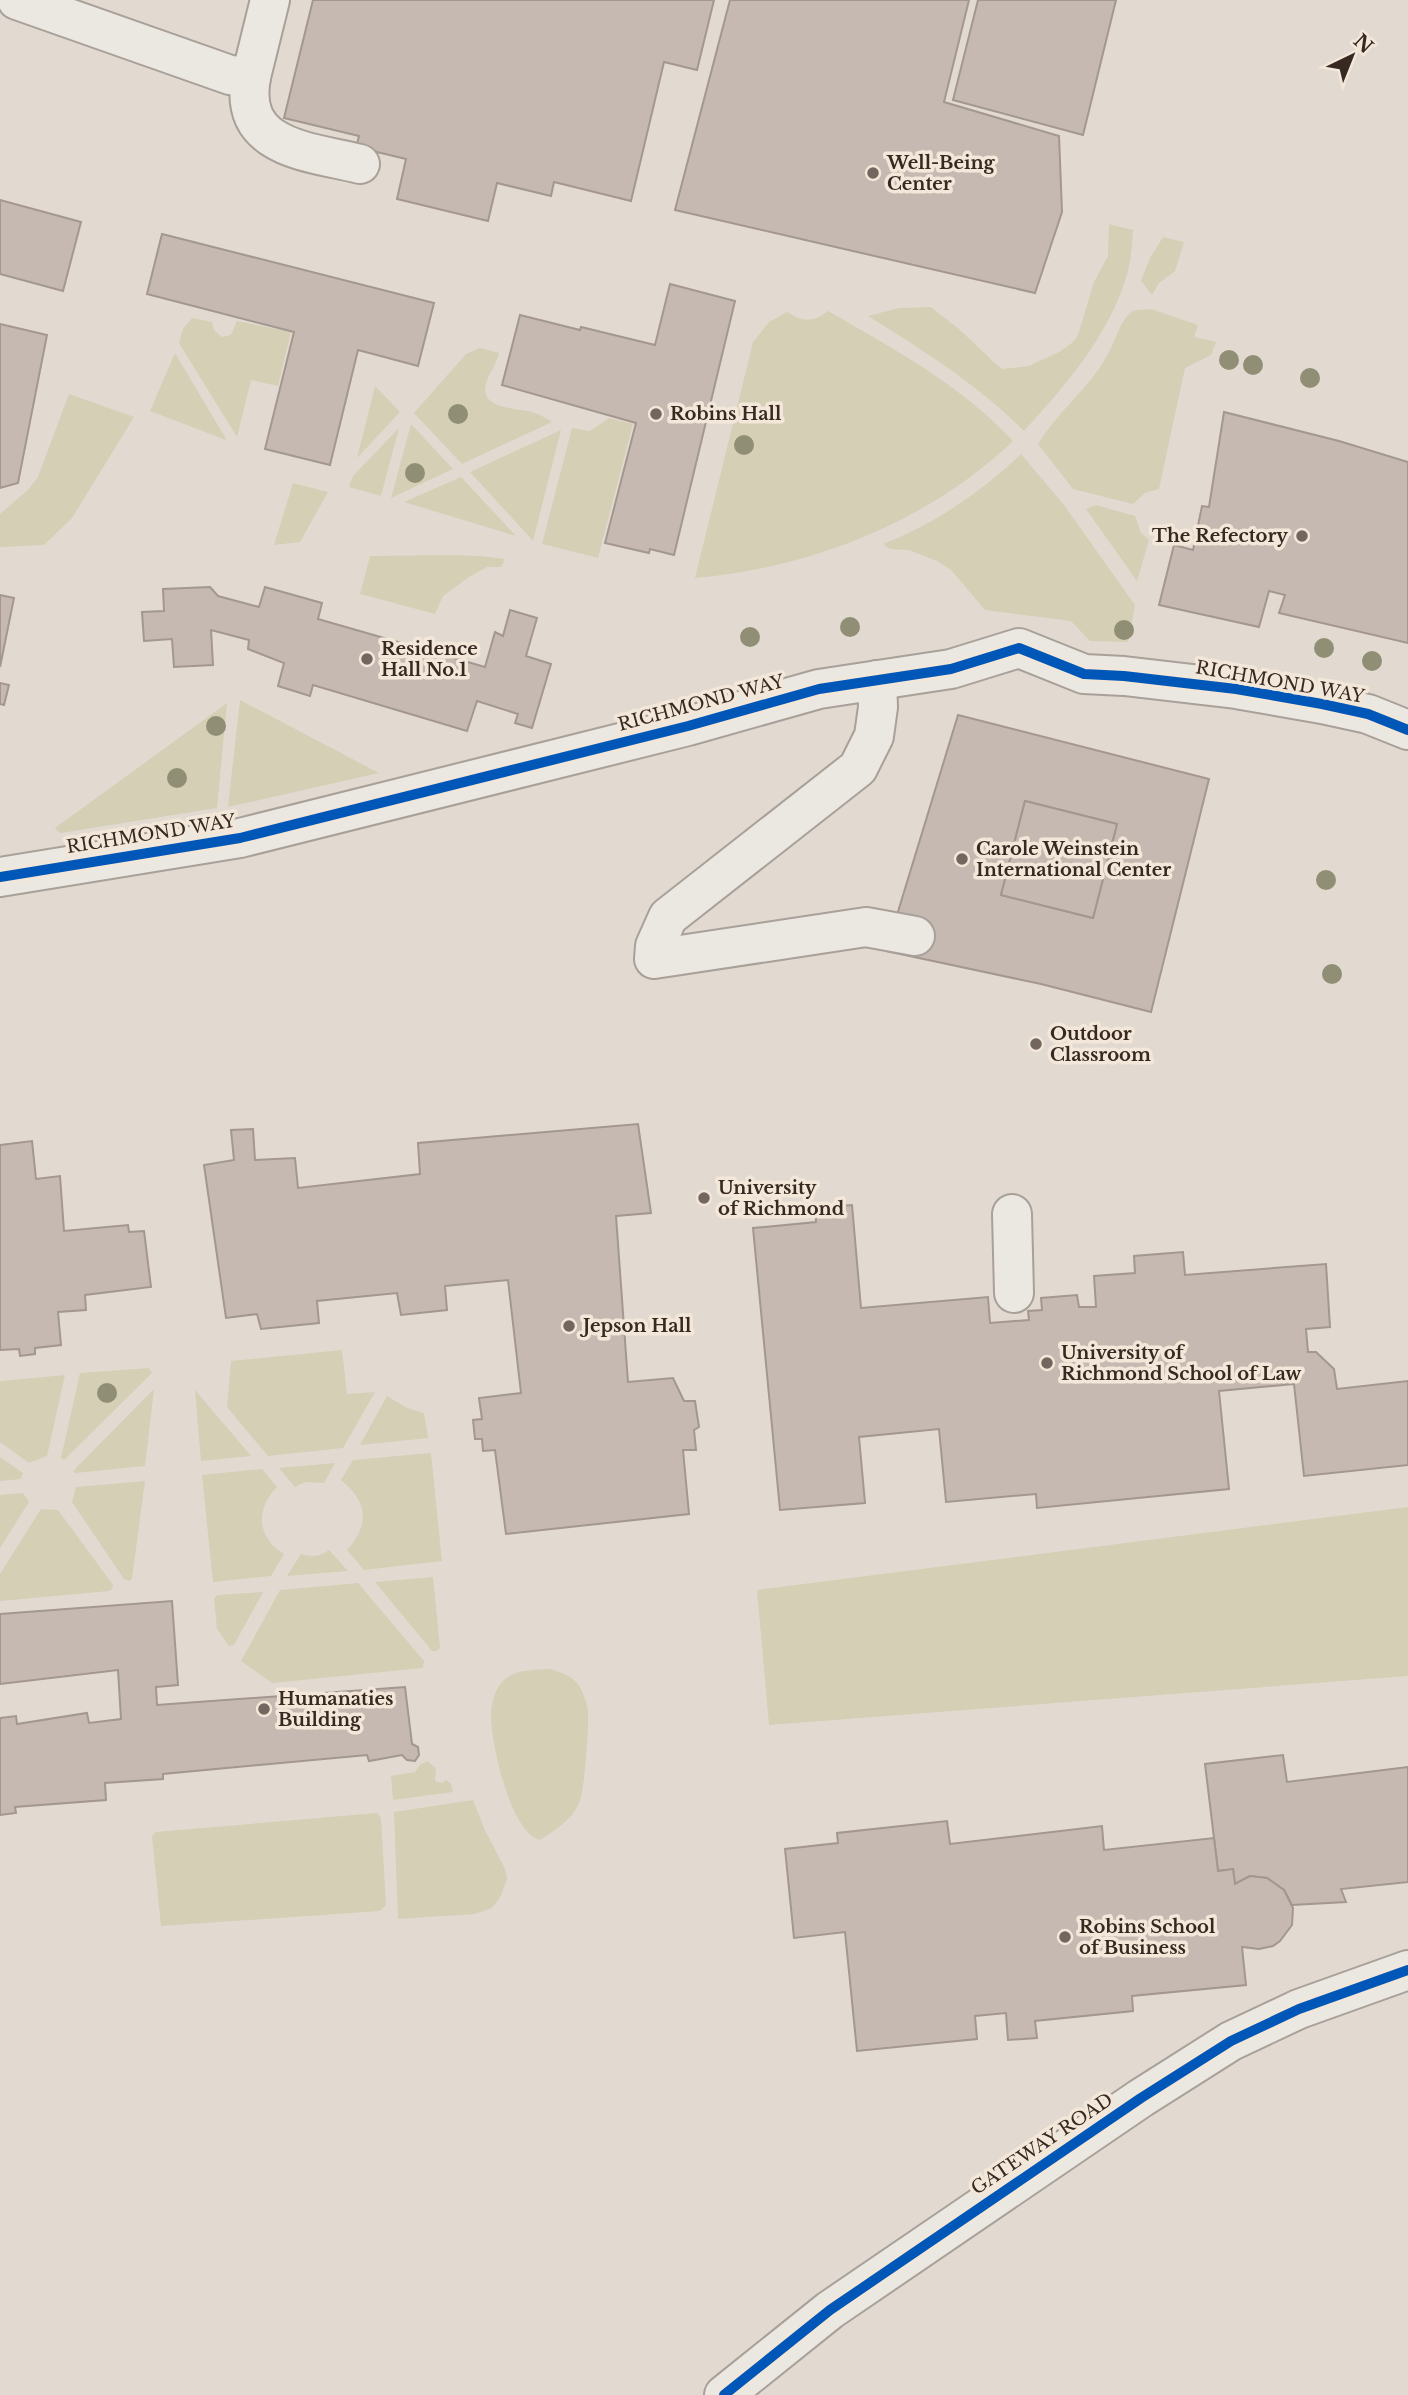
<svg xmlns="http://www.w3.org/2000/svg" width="1408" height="2395" viewBox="0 0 1408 2395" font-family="'Libre Baskerville',serif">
<rect width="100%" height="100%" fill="#e2dad1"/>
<g fill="#d4cfb5">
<path d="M1109,224L1133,230C1132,246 1131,263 1126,278C1107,338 1066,385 1024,431C978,385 923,350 868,316L899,308L931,307L959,329L997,365L1003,369L1029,366L1061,351L1073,342L1078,335L1094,282L1108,256Z"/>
<path d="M1163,237L1184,242L1175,271L1159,283L1152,295L1141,281L1150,258Z"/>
<path d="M1151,309L1198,325L1194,337L1216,342L1211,355L1185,368L1159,489L1145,493L1133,504L1073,489L1038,444C1058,411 1091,387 1109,352C1116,340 1119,323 1130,313C1135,309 1144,310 1151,309Z"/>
<path d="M828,311C894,349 961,385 1013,441C928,522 811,568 695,578L753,342L769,322L787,312C803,322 813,323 828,311Z"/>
<path d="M192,318L212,322L214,330L222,337L231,335L237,321L291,332L278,386L251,380L237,437L179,343L183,329Z"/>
<path d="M480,348L499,353C496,366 488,374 486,384C479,409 516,408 532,412C539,414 546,418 552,422L462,464L414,413L466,354Z"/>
<path d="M175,353L226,439V440L150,411Z"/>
<path d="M375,386L400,412L357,458Z"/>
<path d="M69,394L134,417L72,518L44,545L0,547V514L28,490L38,477Z"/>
<path d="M609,418L633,424L598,558L542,544L572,428L590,431Z"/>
<path d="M411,424L453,469L391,498Z"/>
<path d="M399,428L381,496L349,487L353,476Z"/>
<path d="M561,430L533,541L470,472Z"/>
<path d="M1021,454L1064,505L1135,605L1128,642L1090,641L1071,621L985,610L952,571L939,562L909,550L890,549L883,544C936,523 980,493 1021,454Z"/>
<path d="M461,477L516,536L404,502Z"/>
<path d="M293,483L328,492L300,542L274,545Z"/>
<path d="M1096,505L1135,516L1141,533L1149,540L1137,581L1086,509Z"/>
<path d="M449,555L480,556L505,559L501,567H487L469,577L443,596L435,614L360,594L370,556Z"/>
<path d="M240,700L379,773L228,807Z"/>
<path d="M227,703L217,808L61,833L57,831L55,828Z"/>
<path d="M342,1350L347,1394L375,1392L343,1448L268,1456L227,1407L231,1361Z"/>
<path d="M149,1368L152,1373L64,1460L61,1458L80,1373Z"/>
<path d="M65,1375L47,1456L29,1463L0,1442V1381Z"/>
<path d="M154,1389L145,1466L75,1473L73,1471Z"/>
<path d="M195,1390L251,1456L201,1461Z"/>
<path d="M387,1396L407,1408L424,1413L428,1438L360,1445Z"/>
<path d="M431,1453L442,1561L364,1570L347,1550C370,1524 368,1502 341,1480L353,1460Z"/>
<path d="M0,1457L23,1473L21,1479L0,1481Z"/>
<path d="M335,1463L324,1483L305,1482L295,1487L279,1468Z"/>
<path d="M262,1469L277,1487C255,1509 257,1538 284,1554L271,1576L213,1582L202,1475Z"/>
<path d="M145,1481L132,1579L129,1581L124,1579L72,1502L76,1487Z"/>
<path d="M23,1493L29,1502L0,1548V1495Z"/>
<path d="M1408,1507V1676L769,1725L757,1590Z"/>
<path d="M41,1509L58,1510L113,1585L112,1589L109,1591L0,1601V1574Z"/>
<path d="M329,1550L348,1571L287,1576L301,1554C313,1557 319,1557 329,1550Z"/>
<path d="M433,1577L440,1648L437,1651H432L375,1582Z"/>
<path d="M358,1583L424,1661L423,1668L272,1683L241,1661L280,1590Z"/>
<path d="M263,1592L234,1645L229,1646L217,1629L214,1599L217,1595Z"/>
<path d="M550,1669C563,1673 575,1677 581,1689C584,1695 587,1704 588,1710C589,1725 585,1790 579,1803C573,1819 554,1831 540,1840C510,1833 491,1742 491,1715C491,1703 495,1689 504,1680C516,1669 535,1670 550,1669Z"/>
<path d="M427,1761L436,1768L435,1781L442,1783L446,1780L451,1784L453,1792L393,1800L391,1776L415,1772L420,1765Z"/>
<path d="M473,1800L484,1828L505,1869L507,1878L501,1896L492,1908L475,1914L398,1919L394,1812Z"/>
<path d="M377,1813L381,1818L386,1905L380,1911L161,1926L152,1836L156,1832Z"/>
</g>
<g fill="#c6b9b2" stroke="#a39790" stroke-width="2" fill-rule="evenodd">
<path d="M313,0H714L697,70L664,62L631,201L554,182L551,196L497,183L488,221L397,199L406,159L356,147L359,136L284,118Z"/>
<path d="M730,0H969L944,102L1059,136L1062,212L1035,293L675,210Z"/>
<path d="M978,0H1116L1083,135L953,100Z"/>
<path d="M0,200L81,222L63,291L0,274Z"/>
<path d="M162,234L434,303L418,366L358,350L330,465L265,449L294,332L147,294Z"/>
<path d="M670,284L735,301L674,555L650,549L649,553L605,543L636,423L502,385L520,315L580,330L581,327L655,345Z"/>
<path d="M0,324L47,335L18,483L0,488Z"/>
<path d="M1224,412L1339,441L1408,462V643L1279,613L1285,595L1269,591L1259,627L1159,605L1174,545L1193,550L1202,506L1209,507Z"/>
<path d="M210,587L218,596L259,607L265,587L322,603L318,619L485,667L495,632L503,636L510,610L537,618L526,656L551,664L532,728L515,723L518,714L477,701L467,731L313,685L310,696L278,686L284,663L248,649L249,640L211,630L213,665L174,667L172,639L144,641L142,612L164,611L163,589Z"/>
<path d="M0,595L14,598L0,667Z"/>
<path d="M0,683L9,685L4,705L0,704Z"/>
<path d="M958,715L1209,779L1151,1012L1041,984L886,951ZM1025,801L1117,824L1093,918L1001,895Z"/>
<path d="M1025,801L1117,824L1093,918L1001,895Z"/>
<path d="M638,1124L651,1213L616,1216L628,1382L673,1378L684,1401H695L699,1427L694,1430L696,1450H683L689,1514L506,1534L495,1450L483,1451L482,1439H475L473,1420L482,1419L479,1398L521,1393L508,1280L445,1286L447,1310L401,1315L397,1293L317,1301L319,1323L261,1329L257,1314L226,1318L204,1165L234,1160L231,1130L253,1129L255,1160L295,1158L298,1188L420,1174L418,1143Z"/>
<path d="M32,1141L36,1179L60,1176L64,1231L128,1225L129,1232L144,1231L151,1287L85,1295L86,1310L58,1312L61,1345L35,1348V1354L20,1356L19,1349L0,1350V1145Z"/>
<path d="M852,1205L861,1308L988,1297L990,1323L1029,1320L1028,1311L1042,1310L1041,1298L1077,1295L1079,1307H1096L1094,1276L1135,1273L1134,1256L1183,1252L1185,1275L1326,1264L1330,1327L1306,1329L1308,1352H1316L1334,1369L1337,1389L1408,1381V1465L1304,1476L1294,1384L1219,1391L1229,1489L1037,1508L1036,1494L946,1502L939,1429L859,1437L865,1503L780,1510L753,1228L816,1222L815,1208Z"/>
<path d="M172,1601L178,1685L156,1687L157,1705L405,1687L412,1744L418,1747L419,1755L415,1761L407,1760L402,1755L369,1761L367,1755L163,1774V1779L105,1783L106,1800L15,1807L16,1813L0,1815V1718L16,1716L17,1724L87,1713L89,1723L121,1719L118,1670L0,1684V1614Z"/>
<path d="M1283,1755L1287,1782L1408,1767V1882L1341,1889L1346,1902L1292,1905L1284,1890L1267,1878L1250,1876L1235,1884L1233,1869L1218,1871L1205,1764Z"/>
<path d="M947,1821L950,1844L1102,1826L1104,1850L1214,1838L1218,1871L1233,1869L1235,1884L1250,1876L1267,1878L1284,1890L1293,1908L1292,1925L1280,1941L1273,1946L1259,1949L1242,1947L1246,1985L1132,1996L1133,2011L1035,2021L1037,2038L1008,2040L1006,2013L975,2016L977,2039L857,2051L845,1932L794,1938L785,1849L838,1843L837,1833Z"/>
</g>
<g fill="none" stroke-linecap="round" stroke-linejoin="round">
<defs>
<g id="minor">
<path d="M17,0L230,75L251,77L270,0"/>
<path d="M251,77C238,149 308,151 360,164"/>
<path d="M877,680L878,707L874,736L858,768L668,917L655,946L654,959L866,927L915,936"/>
<path d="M0,877L240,838L688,726L819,689L951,669L1019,648L1084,674L1124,676L1236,689L1322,704L1368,714L1408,730"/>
<path d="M1012,1214L1014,1293"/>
<path d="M724,2395L830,2310L1141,2098L1231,2041L1299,2009L1408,1970"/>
</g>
</defs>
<use href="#minor" stroke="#a8a099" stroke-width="42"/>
<use href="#minor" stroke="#ebe7e1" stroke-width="38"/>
<defs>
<g id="cycleway">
<path d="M0,877L240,838L688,726L819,689L951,669L1019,648L1084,674L1124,676L1236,689L1322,704L1368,714L1408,730"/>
<path d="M724,2395L830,2310L1141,2098L1231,2041L1299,2009L1408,1970"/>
</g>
</defs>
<use href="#cycleway" stroke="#f2e7d8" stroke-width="15"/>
<use href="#cycleway" stroke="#0057b8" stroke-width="10"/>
</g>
<g fill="#908f75">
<circle cx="1229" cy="360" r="10"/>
<circle cx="1253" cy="365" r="10"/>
<circle cx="1310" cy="378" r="10"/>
<circle cx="458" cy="414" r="10"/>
<circle cx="744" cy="445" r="10"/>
<circle cx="415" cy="473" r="10"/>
<circle cx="850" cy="627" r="10"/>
<circle cx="1124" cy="630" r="10"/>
<circle cx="750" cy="637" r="10"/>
<circle cx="1324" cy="648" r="10"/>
<circle cx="1372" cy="661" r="10"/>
<circle cx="216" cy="726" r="10"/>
<circle cx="177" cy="778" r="10"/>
<circle cx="1326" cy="880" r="10"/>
<circle cx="1332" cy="974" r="10"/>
<circle cx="107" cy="1393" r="10"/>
</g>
<g fill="#73665f" stroke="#f2e7d8" stroke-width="2.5">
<circle cx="873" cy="173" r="7"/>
<circle cx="656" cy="414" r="7"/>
<circle cx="1302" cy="536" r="7"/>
<circle cx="367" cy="659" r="7"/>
<circle cx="962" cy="859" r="7"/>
<circle cx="1036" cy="1044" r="7"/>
<circle cx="704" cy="1198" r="7"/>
<circle cx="569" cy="1326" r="7"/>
<circle cx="1047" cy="1363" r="7"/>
<circle cx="264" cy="1709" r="7"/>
<circle cx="1065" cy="1937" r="7"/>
</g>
<g text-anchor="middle" stroke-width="7" stroke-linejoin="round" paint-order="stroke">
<g font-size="18" font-weight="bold" fill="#372821" stroke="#f2e7d8" text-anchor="start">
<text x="887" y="169">Well-Being<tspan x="887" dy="21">Center</tspan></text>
<text x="670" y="420">Robins Hall</text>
<text x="1288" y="542" text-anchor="end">The Refectory</text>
<text x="381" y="655">Residence<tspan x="381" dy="21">Hall No.1</tspan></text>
<text x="976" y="855">Carole Weinstein<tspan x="976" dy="21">International Center</tspan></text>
<text x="1050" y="1040">Outdoor<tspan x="1050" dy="21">Classroom</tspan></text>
<text x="718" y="1194">University<tspan x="718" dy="21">of Richmond</tspan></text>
<text x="583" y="1332">Jepson Hall</text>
<text x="1061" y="1359">University of<tspan x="1061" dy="21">Richmond School of Law</tspan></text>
<text x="278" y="1705">Humanaties<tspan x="278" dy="21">Building</tspan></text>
<text x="1079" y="1933">Robins School<tspan x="1079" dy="21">of Business</tspan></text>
</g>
<g font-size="18" fill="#372821" stroke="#f2e7d8">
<text transform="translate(1280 682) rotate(10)" y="6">RICHMOND WAY</text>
<text transform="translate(701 703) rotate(-15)" y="6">RICHMOND WAY</text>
<text transform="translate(151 834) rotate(-9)" y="6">RICHMOND WAY</text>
<text transform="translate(1042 2144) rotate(-34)" y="6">GATEWAY ROAD</text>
</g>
</g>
<g transform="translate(1352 56) rotate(43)" stroke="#f2e7d8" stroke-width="5" paint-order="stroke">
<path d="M0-5L12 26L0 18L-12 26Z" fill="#372821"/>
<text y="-10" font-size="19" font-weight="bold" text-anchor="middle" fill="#372821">N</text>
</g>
</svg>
